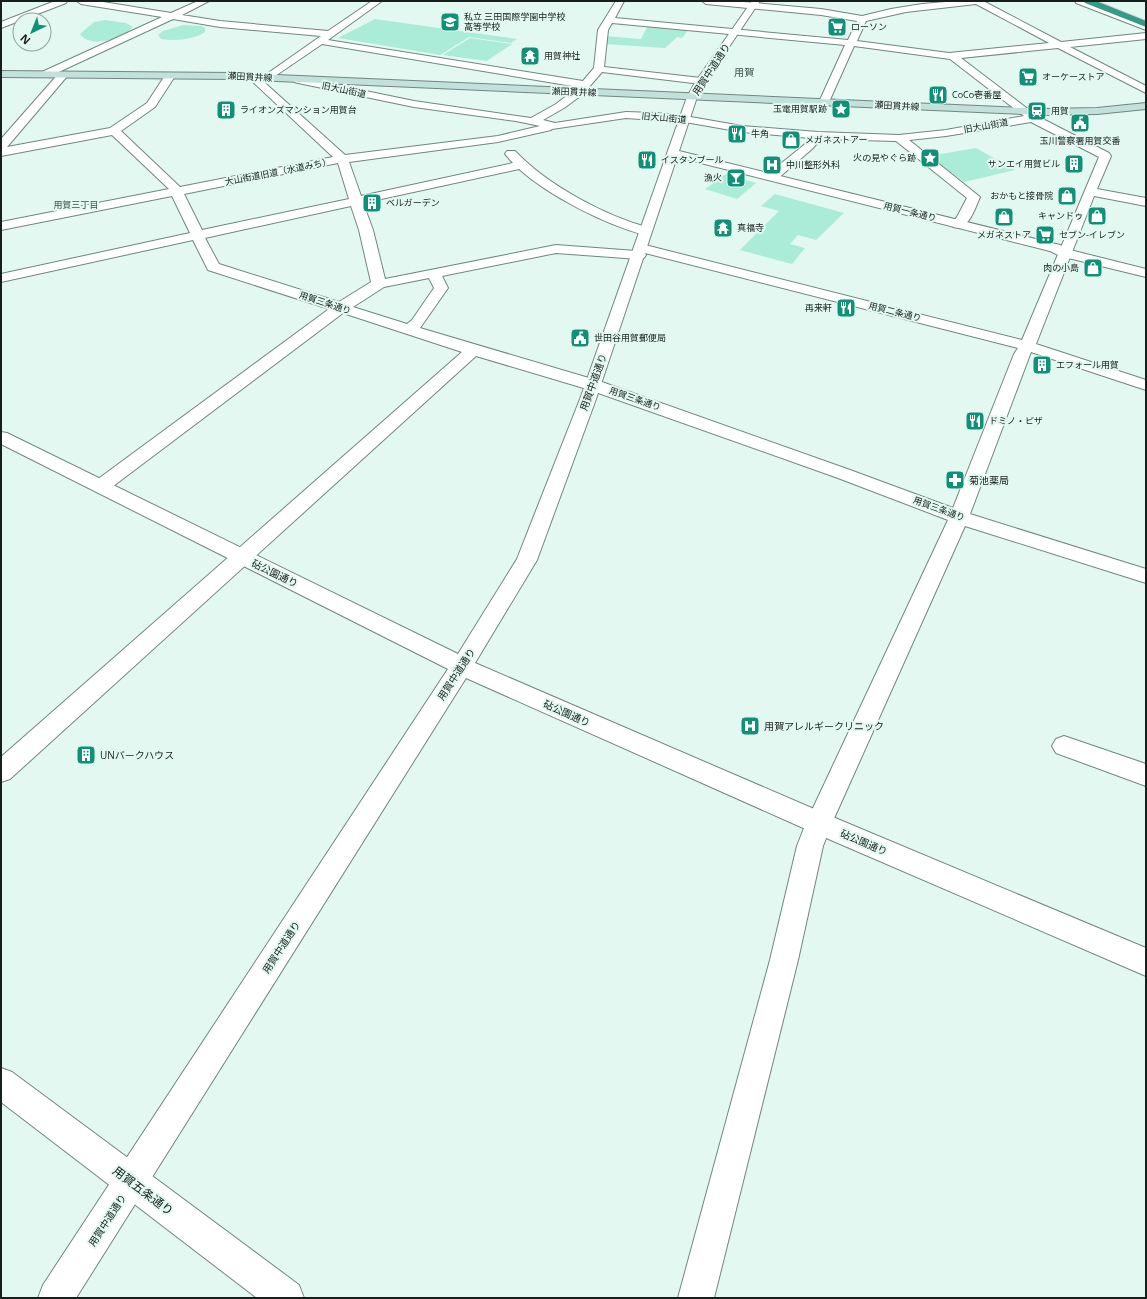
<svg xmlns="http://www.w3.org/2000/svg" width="1147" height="1299" viewBox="0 0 1147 1299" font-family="'Open Sans','Noto Sans JP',sans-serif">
<rect width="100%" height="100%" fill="#e2f8f1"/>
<g fill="#aaecd8">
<path d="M375,19L517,39L511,43L469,37L440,55L338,38Z"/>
<path d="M105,20L126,23L133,27C123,39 90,49 80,34L94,22Z"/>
<path d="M183,25L201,26L205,28V32C193,40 175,41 161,39L158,35L163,31Z"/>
<path d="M648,25L689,29L682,38L677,37L665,48L605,44V36L641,39Z"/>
<path d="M470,38L512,44L487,61L443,55Z"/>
<path d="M976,148L1015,170L964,182L929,156Z"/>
<path d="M726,174L756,183L737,199L705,189Z"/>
<path d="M775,194L844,213L816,240L798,235L790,244L805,248L792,264L740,250L779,211L761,206Z"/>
</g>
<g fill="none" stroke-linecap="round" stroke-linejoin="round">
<defs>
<g id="minor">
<path d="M55,1H67L66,3L1,28V22Z"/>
<path d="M77,1H97L171,13L198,1H209L182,15L220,21L328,31L372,1H382L328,40L583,81L594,68L598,30L616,1H624L615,18L848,40L857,21L821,15L706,4L702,1H733L821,9L862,16L891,9L922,4L957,1H986L985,2L1061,42L1146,33V39L1070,47L1146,86V93L1058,48L961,58L1037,116L1109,153L1111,156L1097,189L1146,198V206L1094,196L1036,344L1146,380V390L1031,352L970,514L1146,569V583L965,526L832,823L823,846L798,960L714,1298H678L770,960L797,846L806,823L948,520L838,478L587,389L476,356L10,779L1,782V757L462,352L343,313L108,490L101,492L94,490L92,486L94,482L329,309L208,270L193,240L1,282V274L190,233L172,196L1,230V222L169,189L112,135L1,156V139L60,72H68L69,74L7,147L110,128L147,103L166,74L170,73L175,76L155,107L121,131L180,187L333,157L254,83L321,36L220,27L173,19L50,76H42L41,74L42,72L162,17L81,4ZM976,4L1049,43L949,53L857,41L866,21L906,12ZM612,23L845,45L819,102L824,105L829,102L854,46L950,59L1024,116L946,130L899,135L818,132L742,126L685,116L655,113L626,112L555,123L543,120L564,108L583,94L602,72L701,84L706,81L701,78L604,67L608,30ZM322,44L578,87L556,104L531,118L414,101L298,77L294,78L293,80L294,82L298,83L414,107L516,121L540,126L498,136L345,155L265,83ZM626,118L685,122L742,132L810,138L804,145L768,174L766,177L768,180H776L812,149L821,139L896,141L967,198L957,217L951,224L953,227C969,231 975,208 980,197L909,140L946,136L1031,122L1099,157L1022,340L641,244L636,245L634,248L636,251L556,245L385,279L373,230L363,203L519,169C549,196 606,225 645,235L650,234L652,231L650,228C605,216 547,185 515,151H507L505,154L513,163L361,196L349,162L498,142L551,130L552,129ZM338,163L349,199L202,230L184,194ZM351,206L359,230L371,282L339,302L219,264L205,238ZM556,253L639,259L644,258L646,255L645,253L1018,348L1014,354L953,508L850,470L599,381L420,328L448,288L442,276ZM429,278L434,288L412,320L407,324L353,307L384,287Z"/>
<path d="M1075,1H1087L1146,24V30L1076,3Z"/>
<path d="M1064,736L1146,764V786L1056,753L1052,746L1056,739Z"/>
<path d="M1,1068L12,1072L299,1285L304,1298H257L1,1102Z"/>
</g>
<path id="tertiary" d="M752,1H760L706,81L697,97L679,151L1060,245L1070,250L1146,269V277L1060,256L1050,251L677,157L596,399L537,560L475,663L828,815L1146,948V976L810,831L466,678L76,1298H38L43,1285L448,669L1,444V432L7,433L458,654L517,559L580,399L687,97L696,81Z"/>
<path id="secondary" d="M1,71L233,73L1044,109L1097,108L1146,103V109L1097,114L1044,115L233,79L1,77Z"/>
<path id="motorway" d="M1084,1H1096L1146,21V27L1085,3Z"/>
</defs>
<use href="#minor" stroke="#728680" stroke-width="2"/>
<use href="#tertiary" stroke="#728680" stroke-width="2"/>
<use href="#secondary" stroke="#728680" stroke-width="2"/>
<use href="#motorway" stroke="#d5d7d6" stroke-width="2"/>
<use href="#minor" fill="#fff" fill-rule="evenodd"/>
<use href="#tertiary" fill="#fff" fill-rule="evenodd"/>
<use href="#secondary" fill="#c2e1da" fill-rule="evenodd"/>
<use href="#motorway" fill="#349c84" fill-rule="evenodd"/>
</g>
<defs>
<symbol id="school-square" viewBox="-11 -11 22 22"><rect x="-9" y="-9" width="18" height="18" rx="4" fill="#109077" stroke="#e2f8f1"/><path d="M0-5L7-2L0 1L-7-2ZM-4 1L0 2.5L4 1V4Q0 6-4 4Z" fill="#fff"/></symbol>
<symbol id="supermarket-square" viewBox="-11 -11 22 22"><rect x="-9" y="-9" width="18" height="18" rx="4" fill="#109077" stroke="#e2f8f1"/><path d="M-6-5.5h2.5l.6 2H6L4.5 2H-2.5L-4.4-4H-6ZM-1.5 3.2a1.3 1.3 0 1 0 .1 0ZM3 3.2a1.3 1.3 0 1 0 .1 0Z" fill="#fff"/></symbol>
<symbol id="temple-square" viewBox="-11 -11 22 22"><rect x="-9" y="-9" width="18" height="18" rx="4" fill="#109077" stroke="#e2f8f1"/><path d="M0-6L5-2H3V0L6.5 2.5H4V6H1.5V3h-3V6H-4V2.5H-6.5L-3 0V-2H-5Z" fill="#fff"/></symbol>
<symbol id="restaurant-square" viewBox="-11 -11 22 22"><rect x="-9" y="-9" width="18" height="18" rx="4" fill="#109077" stroke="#e2f8f1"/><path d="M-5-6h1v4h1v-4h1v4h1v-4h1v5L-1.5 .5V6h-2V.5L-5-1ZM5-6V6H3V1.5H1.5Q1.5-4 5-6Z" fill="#fff"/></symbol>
<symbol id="sight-square" viewBox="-11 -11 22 22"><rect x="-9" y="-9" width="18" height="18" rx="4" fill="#109077" stroke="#e2f8f1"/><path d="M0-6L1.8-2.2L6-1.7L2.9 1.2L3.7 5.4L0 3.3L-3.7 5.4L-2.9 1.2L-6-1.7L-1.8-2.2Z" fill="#fff"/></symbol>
<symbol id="building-square" viewBox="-11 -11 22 22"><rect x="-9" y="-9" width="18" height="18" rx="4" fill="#109077" stroke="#e2f8f1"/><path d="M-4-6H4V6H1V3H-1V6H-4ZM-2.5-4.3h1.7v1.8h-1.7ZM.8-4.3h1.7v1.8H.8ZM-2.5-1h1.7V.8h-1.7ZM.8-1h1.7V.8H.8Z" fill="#fff"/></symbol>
<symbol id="station-square" viewBox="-11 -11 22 22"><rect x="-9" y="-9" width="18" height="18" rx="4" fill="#109077" stroke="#e2f8f1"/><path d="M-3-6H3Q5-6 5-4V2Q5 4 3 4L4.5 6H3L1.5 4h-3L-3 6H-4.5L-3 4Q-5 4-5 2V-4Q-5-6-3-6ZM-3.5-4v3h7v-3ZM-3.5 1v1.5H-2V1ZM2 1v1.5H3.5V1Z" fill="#fff"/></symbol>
<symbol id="civic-square" viewBox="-11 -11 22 22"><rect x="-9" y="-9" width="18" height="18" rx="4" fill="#109077" stroke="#e2f8f1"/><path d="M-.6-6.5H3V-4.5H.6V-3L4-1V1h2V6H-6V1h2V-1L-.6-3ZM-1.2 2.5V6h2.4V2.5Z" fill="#fff"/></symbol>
<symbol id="shop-square" viewBox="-11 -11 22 22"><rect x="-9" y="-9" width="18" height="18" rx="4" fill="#109077" stroke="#e2f8f1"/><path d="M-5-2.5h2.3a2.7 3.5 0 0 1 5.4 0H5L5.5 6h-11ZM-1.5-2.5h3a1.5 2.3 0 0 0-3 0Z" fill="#fff"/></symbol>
<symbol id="hospital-square" viewBox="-11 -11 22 22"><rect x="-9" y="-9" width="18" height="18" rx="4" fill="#109077" stroke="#e2f8f1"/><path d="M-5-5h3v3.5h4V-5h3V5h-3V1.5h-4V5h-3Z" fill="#fff"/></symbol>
<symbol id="bar-square" viewBox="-11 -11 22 22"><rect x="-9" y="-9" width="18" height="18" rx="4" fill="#109077" stroke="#e2f8f1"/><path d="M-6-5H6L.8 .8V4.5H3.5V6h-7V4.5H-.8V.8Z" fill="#fff"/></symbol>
<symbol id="pharmacy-square" viewBox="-11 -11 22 22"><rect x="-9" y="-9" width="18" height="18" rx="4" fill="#109077" stroke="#e2f8f1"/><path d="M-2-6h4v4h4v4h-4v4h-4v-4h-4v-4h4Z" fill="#fff"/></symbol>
</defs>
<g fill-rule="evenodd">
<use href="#school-square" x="439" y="11" width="22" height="22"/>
<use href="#supermarket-square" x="826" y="16" width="22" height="22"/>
<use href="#temple-square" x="519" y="45" width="22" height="22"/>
<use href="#supermarket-square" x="1017" y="66" width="22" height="22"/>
<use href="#restaurant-square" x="927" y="84" width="22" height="22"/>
<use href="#sight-square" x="830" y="98" width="22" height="22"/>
<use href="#building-square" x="215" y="99" width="22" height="22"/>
<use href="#station-square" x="1026" y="100" width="22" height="22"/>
<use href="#civic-square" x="1069" y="112" width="22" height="22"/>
<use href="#restaurant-square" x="726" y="123" width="22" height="22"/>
<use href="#shop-square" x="780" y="129" width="22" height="22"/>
<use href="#sight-square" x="919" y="147" width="22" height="22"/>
<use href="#restaurant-square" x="636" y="149" width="22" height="22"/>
<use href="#building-square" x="1063" y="153" width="22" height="22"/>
<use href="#hospital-square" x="761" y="154" width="22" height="22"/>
<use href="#bar-square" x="725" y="167" width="22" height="22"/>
<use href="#shop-square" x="1056" y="185" width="22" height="22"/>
<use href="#building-square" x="361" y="192" width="22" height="22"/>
<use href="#shop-square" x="1086" y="205" width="22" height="22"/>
<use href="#shop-square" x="993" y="206" width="22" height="22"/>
<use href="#temple-square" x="712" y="217" width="22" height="22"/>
<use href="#supermarket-square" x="1034" y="224" width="22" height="22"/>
<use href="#shop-square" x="1082" y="257" width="22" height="22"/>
<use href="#restaurant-square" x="835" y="297" width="22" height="22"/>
<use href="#civic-square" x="569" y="327" width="22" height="22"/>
<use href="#building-square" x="1031" y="354" width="22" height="22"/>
<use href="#restaurant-square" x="964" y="410" width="22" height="22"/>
<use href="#pharmacy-square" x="944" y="469" width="22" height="22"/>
<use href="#hospital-square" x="739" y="715" width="22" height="22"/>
<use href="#building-square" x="75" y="744" width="22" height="22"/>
</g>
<g text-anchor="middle" stroke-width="4" stroke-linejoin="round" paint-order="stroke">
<g font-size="9" fill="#171f1c" stroke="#e2f8f1" text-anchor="start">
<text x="464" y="20">私立 三田国際学園中学校<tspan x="464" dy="10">高等学校</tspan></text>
<text x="851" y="30">ローソン</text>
<text x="544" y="59">用賀神社</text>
<text x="1042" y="80">オーケーストア</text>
<text x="952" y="98">CoCo壱番屋</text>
<text x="827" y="112" text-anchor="end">玉電用賀駅跡</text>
<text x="240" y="113">ライオンズマンション用賀台</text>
<text x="1051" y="114">用賀</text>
<text x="751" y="137">牛角</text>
<text x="805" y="143">メガネストアー</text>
<text x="1080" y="144" text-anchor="middle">玉川警察署用賀交番</text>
<text x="916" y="161" text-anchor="end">火の見やぐら跡</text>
<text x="661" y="163">イスタンブール</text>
<text x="1060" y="167" text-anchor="end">サンエイ用賀ビル</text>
<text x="786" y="168">中川整形外科</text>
<text x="722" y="181" text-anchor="end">漁火</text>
<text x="1053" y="199" text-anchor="end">おかもと接骨院</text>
<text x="386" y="206">ベルガーデン</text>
<text x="1083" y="219" text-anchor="end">キャンドゥ</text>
<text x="737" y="231">真福寺</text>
<text x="1004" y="238" text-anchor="middle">メガネストア</text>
<text x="1059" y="238">セブン-イレブン</text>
<text x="1079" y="271" text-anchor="end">肉の小島</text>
<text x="832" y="311" text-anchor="end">再来軒</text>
<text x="594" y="341">世田谷用賀郵便局</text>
<text x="1056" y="368">エフォール用賀</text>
<text x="989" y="424">ドミノ・ピザ</text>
</g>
<g font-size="9" fill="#171f1c" stroke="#e2f8f1">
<text transform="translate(250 77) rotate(3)" y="3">瀬田貫井線</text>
<text transform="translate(344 90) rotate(12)" y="3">旧大山街道</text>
<text transform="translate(574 92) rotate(2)" y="3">瀬田貫井線</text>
<text transform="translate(897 106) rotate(3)" y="3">瀬田貫井線</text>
<text transform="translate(664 118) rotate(5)" y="3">旧大山街道</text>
<text transform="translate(986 126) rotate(-10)" y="3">旧大山街道</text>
<text transform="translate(278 172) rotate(-11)" y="3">大山街道旧道（水道みち）</text>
<text transform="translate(910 212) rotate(14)" y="3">用賀一条通り</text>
<text transform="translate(325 303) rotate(18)" y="3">用賀三条通り</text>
<text transform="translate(895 312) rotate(14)" y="3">用賀二条通り</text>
<text transform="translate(635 399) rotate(19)" y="3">用賀三条通り</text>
<text transform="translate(939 509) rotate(20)" y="3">用賀三条通り</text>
</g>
<g font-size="9" fill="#3e504b" stroke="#e2f8f1">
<text x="76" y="208">用賀三丁目</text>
</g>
<g font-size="10" fill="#171f1c" stroke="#e2f8f1">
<text transform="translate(711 69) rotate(-57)" y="4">用賀中道通り</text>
<text transform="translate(593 382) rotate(-70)" y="4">用賀中道通り</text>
<text transform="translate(275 573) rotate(26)" y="4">砧公園通り</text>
<text transform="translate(456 674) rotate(-57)" y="4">用賀中道通り</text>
<text transform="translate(567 713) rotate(24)" y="4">砧公園通り</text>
<text transform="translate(864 842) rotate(23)" y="4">砧公園通り</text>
<text transform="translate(281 947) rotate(-57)" y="4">用賀中道通り</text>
<text transform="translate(107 1220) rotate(-57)" y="4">用賀中道通り</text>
</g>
<g font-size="10" fill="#3e504b" stroke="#e2f8f1">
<text x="744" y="76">用賀</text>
</g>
<g font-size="10" fill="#171f1c" stroke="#e2f8f1" text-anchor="start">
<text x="969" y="484">菊池薬局</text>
<text x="764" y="730">用賀アレルギークリニック</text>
<text x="100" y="759">UNパークハウス</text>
</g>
<g font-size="12" fill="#171f1c" stroke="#e2f8f1">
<text transform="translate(143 1191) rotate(37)" y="4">用賀五条通り</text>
</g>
</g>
<rect width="1147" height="1299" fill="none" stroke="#171f1c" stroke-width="4"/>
<g transform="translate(32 32) rotate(223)"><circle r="19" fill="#e2f8f1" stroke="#91a19c"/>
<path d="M0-3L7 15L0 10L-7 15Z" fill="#109077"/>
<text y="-6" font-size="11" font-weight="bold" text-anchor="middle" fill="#171f1c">N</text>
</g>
</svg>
